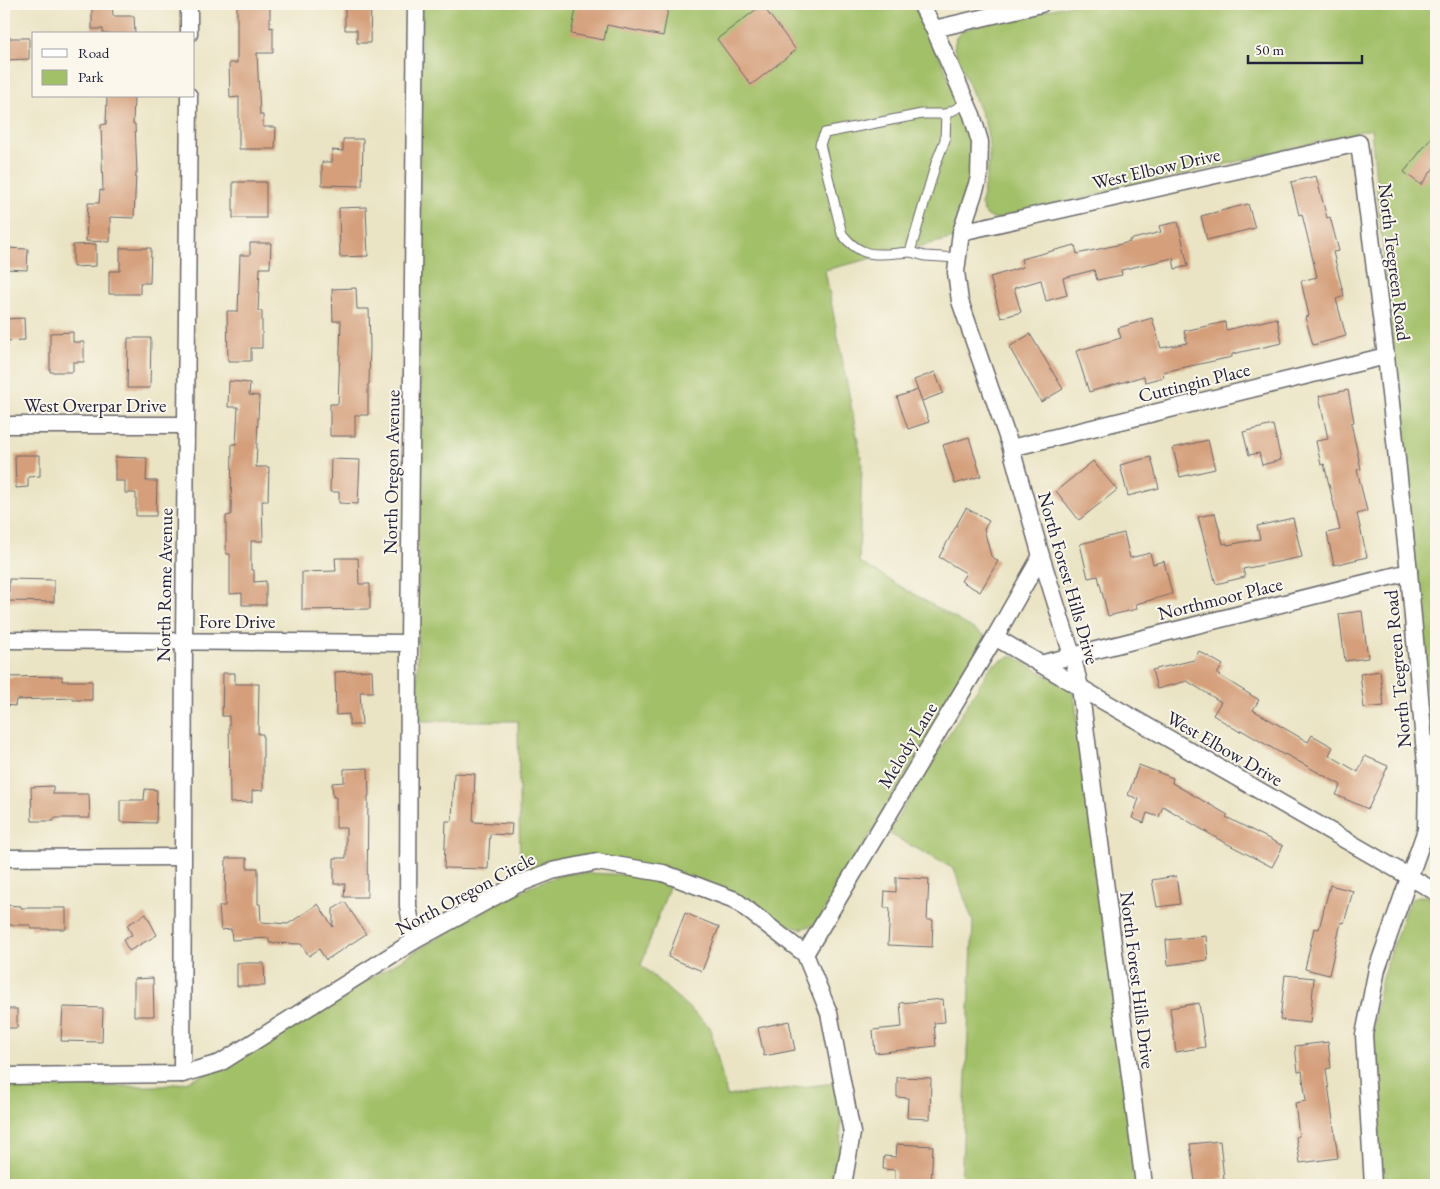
<svg xmlns="http://www.w3.org/2000/svg" width="1440" height="1189" viewBox="0 0 1440 1189" font-family="'EB Garamond',serif">
<rect width="100%" height="100%" fill="#fbf7ec"/>
<filter id="ink" filterUnits="userSpaceOnUse"><feTurbulence type="fractalNoise" baseFrequency=".02" numOctaves="2"/><feDisplacementMap in="SourceGraphic" scale="10" xChannelSelector="R" yChannelSelector="G"/><feConvolveMatrix kernelMatrix="1 2 1 2 8 2 1 2 1" color-interpolation-filters="sRGB"/></filter>
<filter id="wash" filterUnits="userSpaceOnUse"><feTurbulence type="fractalNoise" baseFrequency=".0096" numOctaves="4" result="noise"/><feDisplacementMap in="SourceGraphic" scale="20" xChannelSelector="R" yChannelSelector="G"/><feGaussianBlur stdDeviation="1.12" result="paint"/><feColorMatrix in="noise" values="0 0 0 0 0 0 0 0 0 0 0 0 0 0 0 0 0 1.4 0 .05"/><feComposite in="paint" operator="in"/></filter>
<g filter="url(#wash)">
<rect width="100%" height="100%" fill="#eae4c4"/>
<g fill="#a2c068" stroke="#627152">
<path d="M421,4H913L944,66L968,130L973,146V162L954,238L825,270L862,462L859,562L989,638L816,924L801,929L791,926L760,907L725,891L591,858L555,862L520,873L518,721H417Z"/>
<path d="M1075,4H1436V875L1430,857L1435,810V780L1371,129L999,219C988,219 983,214 981,203L989,163V142L985,123L954,49L956,37L962,31L978,25Z"/>
<path d="M1013,656L1065,686L1074,694L1139,1185H961L973,922L954,869L888,833L991,666L1004,659Z"/>
<path d="M589,873L632,875L670,884L641,965L710,1027L727,1096L835,1083L841,1117L840,1154L832,1185H4V1087L162,1086L185,1082L214,1071L497,903L538,883L565,874Z"/>
<path d="M1418,896H1427L1436,901V1185H1377L1371,1042L1376,1008L1382,978L1406,908L1412,899Z"/>
</g>
<g id="blocks">
<g fill="#d49f7a">
<path d="M92,4H112L113,16H134L135,34H103V29H92Z"/>
<path d="M237,4H270V28L273,27V53H257L260,115H263V127H276L275,149H239V97L230,98L229,63H237Z"/>
<path d="M345,4H371L370,43H357V30H345Z"/>
<path d="M577,4H669L663,36L607,25L604,40L571,34Z"/>
<path d="M762,5L796,50L751,85L717,39Z"/>
<path d="M4,38H29V59L4,60Z"/>
<path d="M107,96H134L133,124H135L137,173H136L134,218L110,217V242L86,241L88,203H99L100,190L103,191L101,125L106,124Z"/>
<path d="M1436,132V165L1421,185L1404,172Z"/>
<path d="M343,139H363L362,186L322,185V162H332V150L343,151Z"/>
<path d="M1316,176L1327,218L1330,217L1339,251L1333,252L1344,296L1336,299L1346,336L1313,345L1305,317L1309,316L1301,281L1317,277L1302,214L1299,215L1291,182Z"/>
<rect x="233" y="182" width="33" height="36"/>
<path d="M1248,204L1255,228L1207,240L1201,216Z"/>
<path d="M366,207L368,256L340,257L339,208Z"/>
<path d="M1178,222L1188,266L1175,269L1173,258L1121,270L1122,275L1097,280L1094,270L1063,278L1067,295L1046,301L1041,280L1014,288L1021,312L1001,318L990,277L1023,267L1021,259L1075,245L1077,254L1130,242L1129,240L1161,232L1159,226Z"/>
<path d="M250,243H271L270,268H260L258,311H262V348H251V361H228L227,311H238L240,255H250Z"/>
<path d="M96,244V266L73,267V245Z"/>
<path d="M4,248L28,249L27,270L4,269Z"/>
<path d="M120,248H151L150,283H140V294H109V271H120Z"/>
<path d="M356,288L357,309H369L370,347L369,384H368V415H355V436H330V404H338L341,321H333L332,289Z"/>
<path d="M24,318L25,340L4,341V319Z"/>
<path d="M1152,318L1161,348L1187,343L1184,331L1225,322L1226,330L1277,318L1282,343L1232,354V357L1163,372L1164,377L1145,382L1144,376L1089,392L1076,351L1121,338L1118,328Z"/>
<path d="M73,332V342H84V362H73V372H50V333Z"/>
<path d="M1030,334L1063,389L1041,402L1009,347Z"/>
<path d="M128,338H151L150,388H127Z"/>
<path d="M935,372L943,393L922,401L914,380Z"/>
<path d="M229,381L250,383L249,395L259,396L256,467H269L268,501H262L263,541H251V570H254V582L266,581V605H242V593L230,594V554H226V516L231,515L232,444H236L238,407H228Z"/>
<path d="M918,390L929,422L908,429L897,397Z"/>
<path d="M1348,390L1354,422L1351,423L1361,469L1357,470L1367,511L1357,514L1367,557L1334,565L1327,533L1340,530L1324,464L1321,465L1316,441L1328,439L1319,396Z"/>
<path d="M1273,425L1281,460L1262,465L1259,453L1249,455L1243,432Z"/>
<path d="M969,437L981,476L955,484L943,445Z"/>
<path d="M1208,440L1215,469L1180,477L1173,448Z"/>
<path d="M15,455H40V476L28,477V487L16,488Z"/>
<path d="M115,457L147,458L146,481H157L156,516H136V493H125V481H115Z"/>
<path d="M1151,457L1159,488L1128,496L1120,465Z"/>
<path d="M331,459L360,460L358,504L339,503V492H330Z"/>
<path d="M1093,461L1117,490L1079,520L1056,491Z"/>
<path d="M966,508L989,521L984,529L991,556L998,561L980,592L961,581L966,573L939,557Z"/>
<path d="M1215,513L1223,544L1227,543V545L1260,539L1257,526L1293,518L1302,557L1243,569L1245,577L1216,584L1198,517Z"/>
<path d="M1124,533L1130,558L1150,553L1153,564L1164,561L1172,594L1136,604L1137,609L1108,616L1098,576L1088,578L1080,544Z"/>
<path d="M335,558H358L359,584H370V609L302,610V572L336,571Z"/>
<path d="M9,579L54,580V602L9,601Z"/>
<path d="M1362,611L1368,658L1345,661L1339,614Z"/>
<path d="M1199,651L1223,665L1217,674L1259,700L1253,710L1308,742L1312,735L1333,747L1329,755L1358,772L1365,756L1388,766L1368,809L1336,795L1341,785L1285,754L1284,755L1241,730L1240,732L1213,715L1221,702L1187,681L1157,689L1152,670L1194,660Z"/>
<path d="M372,670L373,692H360L362,725H349V714L336,715L335,672Z"/>
<path d="M1380,671L1384,706L1364,708L1360,674Z"/>
<path d="M223,673H235V684H259L258,734H263V790L252,791V802L230,803L229,716H222Z"/>
<path d="M62,676V681H92V700H73V698L16,700L15,706L4,705V677Z"/>
<path d="M1139,765L1173,778L1172,783L1228,815L1226,817L1283,846L1272,867L1218,839L1163,806L1159,817L1147,813L1144,823L1132,818L1139,799L1128,795Z"/>
<path d="M368,768L369,796H368L367,897H344L345,884H334V858H346V828H336V797H333L332,783L344,782V769Z"/>
<path d="M454,773L475,774L473,822L512,824L511,835L490,834L488,869L444,868L446,821H452Z"/>
<path d="M53,786V794H89L90,818H54V821H32L31,787Z"/>
<path d="M145,789L157,790L156,823L120,822V800H144Z"/>
<path d="M226,858H247V868H258V904H260L261,922L288,924L318,904L333,927V909L345,902L366,934L326,960L319,949L309,956L301,944L269,943V938L232,940L231,929L221,930L219,906H225Z"/>
<path d="M1176,876L1180,904L1157,907L1152,880Z"/>
<path d="M896,877L929,879L927,920H933L932,947L888,945L890,908H884L885,891L896,892Z"/>
<path d="M1330,885L1353,891L1344,923L1341,922L1329,975L1305,969L1314,928L1319,929Z"/>
<path d="M4,905L21,906V908H66V929H31V925H4Z"/>
<path d="M685,913L719,927L702,971L668,957Z"/>
<path d="M146,914L157,935L129,951L123,940L132,935L127,925Z"/>
<path d="M1206,936L1208,960L1168,965L1166,940Z"/>
<path d="M237,963H264L265,986H237Z"/>
<path d="M1285,975L1314,978L1310,1023L1280,1020Z"/>
<path d="M153,978L154,1016H134V979Z"/>
<path d="M943,999L945,1022L934,1023L936,1046L875,1053L873,1030L902,1027L900,1003Z"/>
<path d="M1199,1003L1205,1047L1176,1052L1170,1008Z"/>
<path d="M63,1007L103,1008L102,1042L61,1041Z"/>
<rect x="4" y="1009" width="13" height="19"/>
<path d="M789,1021L795,1050L764,1056L758,1028Z"/>
<path d="M1328,1042L1331,1068L1326,1069L1338,1158L1300,1163L1296,1137L1299,1136L1295,1103L1306,1101L1302,1071L1298,1072L1295,1046Z"/>
<path d="M897,1077L931,1078L930,1119L907,1118L908,1098L897,1097Z"/>
<path d="M1220,1141L1224,1179L1195,1182L1190,1144Z"/>
<path d="M897,1144L933,1146L931,1185H895V1170L883,1169L884,1156L896,1157Z"/>
</g>
</g>
</g>
<g filter="url(#ink)">
<use href="#blocks" fill-opacity="0" stroke="#68666b" stroke-width="1"/>
<g fill="none" stroke-linecap="round" stroke-linejoin="round">
<defs>
<g id="service">
<path d="M910,252C880,254 863,261 842,234L820,144L825,133L922,114H946"/>
<path d="M958,258L925,256L910,252L936,163L945,140L946,114L967,103"/>
</g>
<g id="minor">
<path d="M921,4L934,29L972,115L980,142L979,178L961,232L956,272L960,301L1011,448L1041,556L1072,655L1080,687L1144,1185"/>
<path d="M934,29L1041,4"/>
<path d="M189,34V4"/>
<path d="M961,232L1359,143L1386,356L1409,572L1427,776L1426,830L1377,969L1364,1035L1373,1185"/>
<path d="M4,425H186"/>
<path d="M1011,448L1386,356"/>
<path d="M995,637L1098,698L1436,892"/>
<path d="M4,640L409,643"/>
<path d="M1040,664L1409,572"/>
<path d="M4,858L182,857"/>
<path d="M414,941L408,906L409,643L416,4"/>
<path d="M805,954L995,637L1041,556"/>
<path d="M182,1074L184,641L189,96"/>
<path d="M4,1076L182,1074L220,1063L414,941L516,885L552,871L597,862L663,873L735,900L805,954L829,1013L852,1133L843,1185"/>
</g>
</defs>
<use href="#service" stroke="#68666b" stroke-width="11"/>
<use href="#minor" stroke="#68666b" stroke-width="19"/>
<use href="#service" stroke="#fff" stroke-width="9"/>
<use href="#minor" stroke="#fff" stroke-width="16"/>
</g>
</g>
<g text-anchor="middle" stroke-width="4" stroke-linejoin="round" paint-order="stroke">
<g font-size="19" fill="#22223b" stroke="#fbf7ec">
<text transform="translate(1156 168) rotate(-13)" y="7">West Elbow Drive</text>
<text transform="translate(1395 262) rotate(83)" y="7">North Teegreen Road</text>
<text transform="translate(1194 382) rotate(-14)" y="7">Cuttingin Place</text>
<text x="95" y="412">West Overpar Drive</text>
<text transform="translate(391 472) rotate(-89)" y="7">North Oregon Avenue</text>
<text transform="translate(1069 578) rotate(74)" y="7">North Forest Hills Drive</text>
<text transform="translate(164 585) rotate(-89)" y="7">North Rome Avenue</text>
<text transform="translate(1220 598) rotate(-14)" y="7">Northmoor Place</text>
<text x="237" y="628">Fore Drive</text>
<text transform="translate(1397 669) rotate(-95)" y="7">North Teegreen Road</text>
<text transform="translate(907 745) rotate(-59)" y="7">Melody Lane</text>
<text transform="translate(1225 748) rotate(30)" y="7">West Elbow Drive</text>
<text transform="translate(465 893) rotate(-28)" y="7">North Oregon Circle</text>
<text transform="translate(1138 980) rotate(83)" y="7">North Forest Hills Drive</text>
</g>
</g>
<rect width="1440" height="1189" fill="none" stroke="#fbf7ec" stroke-width="20"/>
<rect x="32" y="32" width="162" height="65" fill="#fbf7ec" stroke="#a4a2a5"/>
<rect x="42" y="49" width="25" height="8" fill="#ffffff" stroke="#a4a2a5"/>
<text x="78" y="58" font-size="15" fill="#22223b">Road</text>
<rect x="42" y="70" width="25" height="15" fill="#a2c068" stroke="#a4a2a5"/>
<text x="78" y="82" font-size="15" fill="#22223b">Park</text>
<path d="M1248 55v8h114v-8" fill="none" stroke="#22223b" stroke-width="2.5"/>
<text x="1255" y="55" font-size="15" fill="#22223b" stroke="#fbf7ec" stroke-width="4" paint-order="stroke">50 m</text>
</svg>
